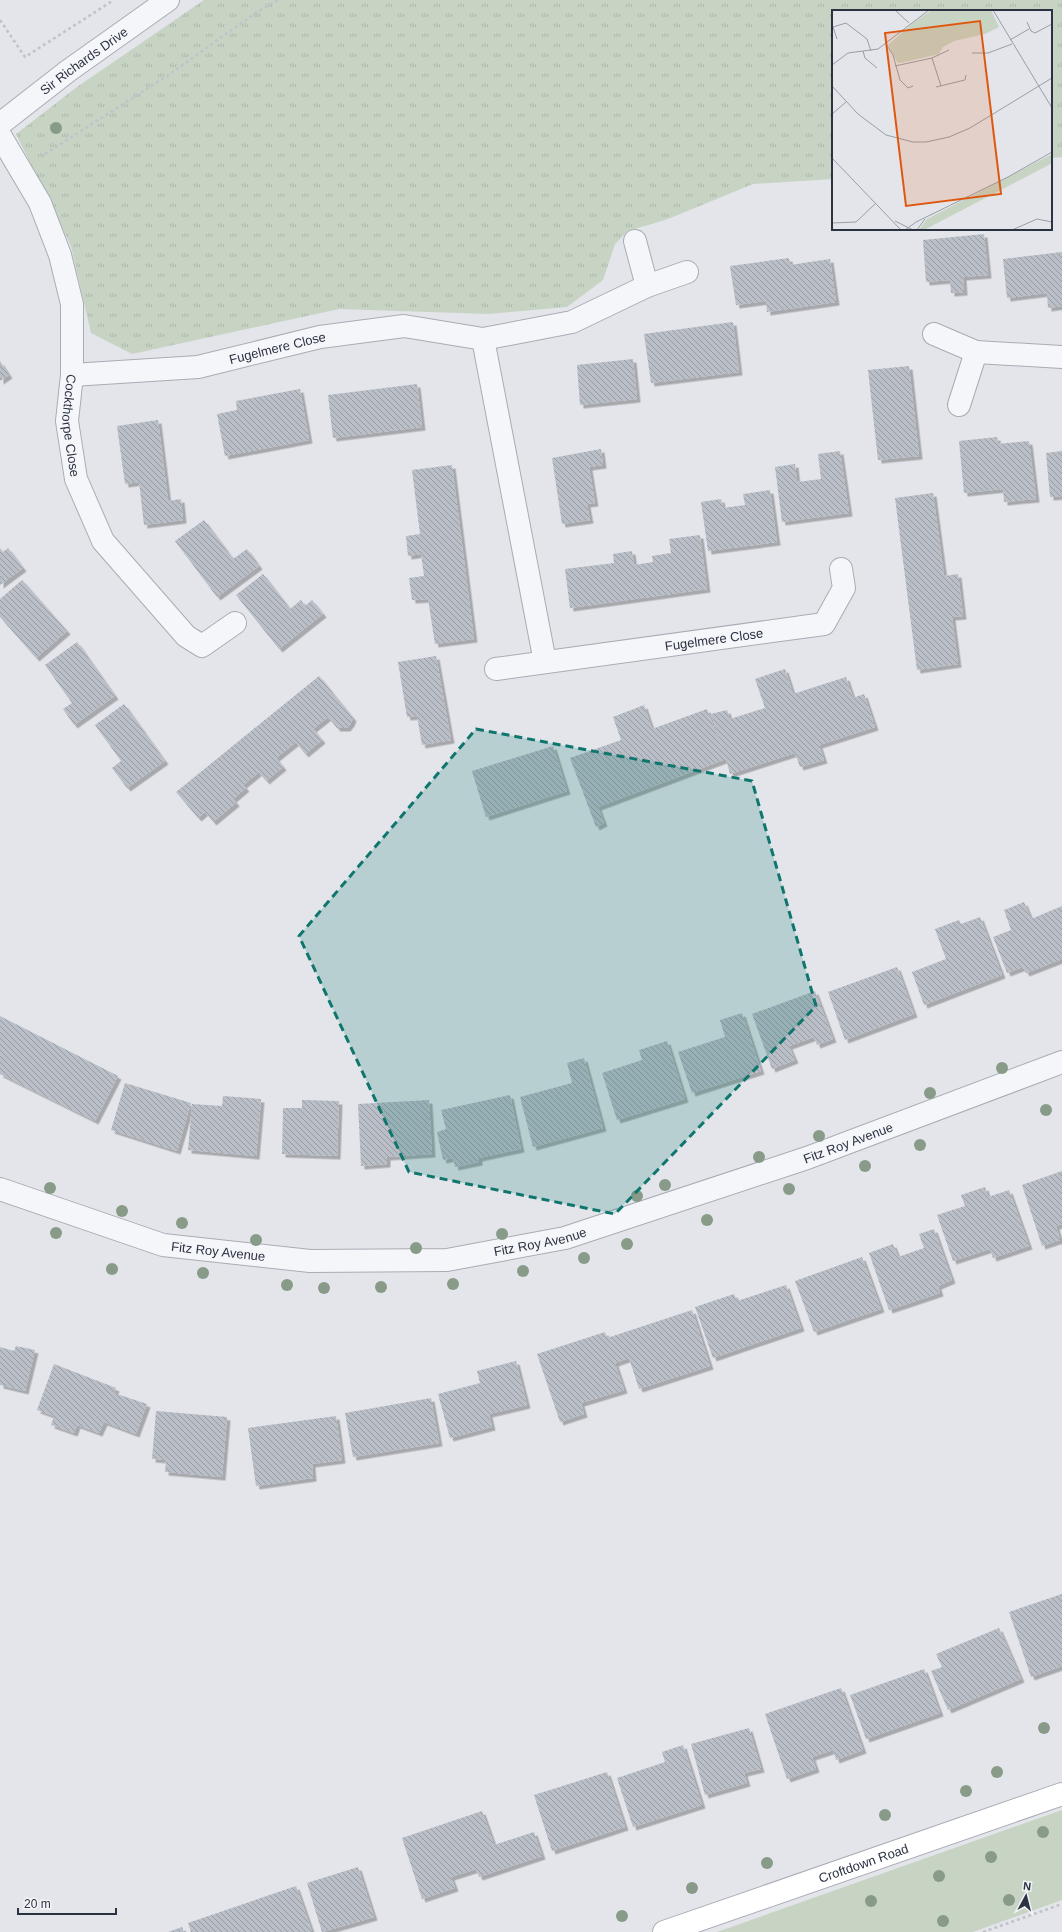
<svg xmlns="http://www.w3.org/2000/svg" width="1062" height="1932" viewBox="0 0 1062 1932" font-family="Arial,sans-serif">
<defs>
<pattern id="park-tufts" width="24" height="20" patternUnits="userSpaceOnUse"><rect width="24" height="20" fill="#c7d4c4"/><path d="M3 7l-1-3M5 7V3M7 7l1-3M15 17l-1-3M17 17v-4M19 17l1-3" fill="none" stroke="#abb6aa"/></pattern>
<pattern id="building-back-hatch" width="6" height="6" patternUnits="userSpaceOnUse"><rect width="6" height="6" fill="#babec7"/><path d="M-1 5l2 2M0 0l6 6M5-1l2 2" fill="none" stroke="#979ba3"/></pattern>
<filter id="shadow"><feDropShadow dx="3.5" dy="3.5" stdDeviation="0" flood-color="#0004"/></filter>
</defs>
<rect width="100%" height="100%" fill="#e3e5ea"/>
<path fill="#c7d4c4" d="M1062,1810V1900L973,1932H717Z"/>
<path fill="url(#park-tufts)" d="M204,0H1062V157L1051,158V11H833V179L753,184L668,219L628,231L615,244L603,280L567,307L489,314L339,309L132,354L91,333L71,246L16,134L77,87Z"/>
<g fill="url(#building-back-hatch)" filter="url(#shadow)">
<path d="M984,234L988,275L963,277L964,292L951,293L950,280L926,282L923,240Z"/>
<path d="M1062,252V306L1048,308L1047,293L1007,298L1003,259Z"/>
<path d="M789,258L790,265L830,259L836,302L767,312L766,301L736,305L730,266Z"/>
<path d="M733,322L739,372L651,383L644,334Z"/>
<path d="M633,359L637,399L580,405L577,365Z"/>
<path d="M0,361L9,375L0,381Z"/>
<path d="M909,366L919,456L878,460L868,370Z"/>
<path d="M417,384L422,427L333,438L328,395Z"/>
<path d="M300,389L309,440L225,456L217,414L237,410L236,401Z"/>
<path d="M158,420L168,501L181,499L183,520L144,525L139,482L125,484L117,426Z"/>
<path d="M997,437L998,444L1029,441L1036,499L1004,502L1003,489L964,493L959,441Z"/>
<path d="M601,449L603,465L589,467L595,503L587,504L590,520L562,524L552,458Z"/>
<path d="M840,451L849,513L782,522L775,467L795,464L797,482L821,479L818,454Z"/>
<path d="M1062,451V496L1050,497L1046,453Z"/>
<path d="M452,465L474,639L435,644L428,599L412,600L409,578L424,576L421,554L408,556L406,536L420,534L412,470Z"/>
<path d="M770,490L777,542L708,551L701,502L721,499L723,508L745,505L743,494Z"/>
<path d="M933,493L944,576L958,574L963,616L952,617L958,664L917,670L895,498Z"/>
<path d="M204,520L233,559L247,549L259,566L217,597L175,541Z"/>
<path d="M700,535L707,589L570,608L565,569L614,563L613,554L632,551L634,565L653,562L652,556L671,553L669,539Z"/>
<path d="M0,548L3,552L8,548L23,568L0,585Z"/>
<path d="M263,574L290,609L301,600L305,606L312,600L323,614L279,649L236,595Z"/>
<path d="M22,580L67,631L36,658L0,617V599Z"/>
<path d="M77,642L115,696L74,725L63,709L72,703L45,665Z"/>
<path d="M436,656L451,740L422,745L417,716L407,717L398,662Z"/>
<path d="M785,669L793,694L846,677L853,698L864,694L875,727L819,745L824,760L800,767L795,753L730,774L726,759L598,807L604,823L596,827L570,758L621,740L613,717L644,705L652,729L707,709L723,751L711,714L727,710L730,719L765,708L755,679Z"/>
<path d="M319,676L353,718L351,723L347,728H337L328,717L313,729L322,740L305,754L296,742L276,758L283,767L266,781L259,772L243,785L246,788L233,799L236,803L213,822L205,812L198,818L176,792Z"/>
<path d="M124,704L165,761L127,788L112,768L121,761L95,725Z"/>
<path d="M553,746L567,791L486,817L472,771Z"/>
<path d="M1024,902L1031,919L1062,906V959L1026,973L1023,967L1007,973L993,937L1011,930L1004,910Z"/>
<path d="M980,917L1002,975L924,1005L912,972L946,959L935,929L959,920L961,924Z"/>
<path d="M897,967L914,1014L845,1040L828,992Z"/>
<path d="M815,991L833,1039L817,1045L814,1037L789,1046L795,1060L772,1069L752,1014Z"/>
<path d="M742,1013L761,1071L692,1093L678,1052L725,1037L720,1020Z"/>
<path d="M0,1016L118,1076L95,1121L0,1074Z"/>
<path d="M667,1041L685,1099L617,1120L602,1073L642,1060L639,1050Z"/>
<path d="M584,1058L603,1128L533,1147L520,1097L572,1083L567,1063Z"/>
<path d="M125,1083L191,1103L177,1151L111,1130Z"/>
<path d="M510,1095L521,1149L479,1158V1162L455,1167L453,1158L443,1160L437,1132L446,1129L441,1110Z"/>
<path d="M223,1096L261,1099L256,1156L188,1150L192,1104L222,1106Z"/>
<path d="M302,1100L339,1101L337,1156L282,1154L283,1108H302Z"/>
<path d="M429,1100L432,1154L387,1157V1164L361,1166L358,1104Z"/>
<path d="M1062,1171V1224L1056,1226L1060,1240L1042,1246L1022,1185Z"/>
<path d="M985,1187L988,1197L1009,1190L1029,1246L993,1258L990,1249L953,1261L937,1215L965,1206L961,1195Z"/>
<path d="M934,1229L952,1280L938,1286L940,1293L889,1310L869,1253L893,1244L898,1257L924,1248L919,1234Z"/>
<path d="M862,1257L881,1309L814,1332L795,1281Z"/>
<path d="M786,1285L801,1328L713,1358L695,1307L734,1294L737,1301Z"/>
<path d="M692,1310L710,1366L639,1389L629,1358L615,1363L624,1390L581,1403L584,1414L560,1422L537,1354L605,1332L607,1338Z"/>
<path d="M16,1346L35,1350L25,1391L0,1385V1347L14,1351Z"/>
<path d="M516,1361L527,1405L489,1414L492,1427L450,1438L438,1394L480,1383L477,1371Z"/>
<path d="M54,1364L116,1388L114,1393L147,1404L136,1434L104,1422L99,1433L77,1425L74,1433L51,1425L54,1416L37,1410Z"/>
<path d="M431,1398L439,1443L353,1457L345,1413Z"/>
<path d="M156,1411L227,1417L222,1477L165,1472L166,1460L152,1459Z"/>
<path d="M336,1416L342,1460L312,1464L313,1478L256,1486L248,1428Z"/>
<path d="M1062,1594V1666L1031,1677L1009,1612Z"/>
<path d="M999,1628L1021,1679L948,1710L931,1671L942,1667L936,1654Z"/>
<path d="M924,1669L940,1713L866,1739L850,1695Z"/>
<path d="M841,1688L863,1750L836,1760L833,1750L812,1757L816,1769L787,1779L765,1714Z"/>
<path d="M749,1728L761,1769L744,1773L747,1783L705,1795L691,1744Z"/>
<path d="M683,1745L702,1805L633,1827L617,1778L665,1762L662,1752Z"/>
<path d="M607,1772L625,1827L552,1851L534,1795Z"/>
<path d="M482,1811L494,1845L534,1832L542,1856L479,1877L476,1869L451,1877L455,1888L422,1899L402,1838Z"/>
<path d="M358,1867L374,1917L322,1932L307,1883Z"/>
<path d="M296,1886L312,1932H191L188,1923Z"/>
<path d="M182,1927L184,1932H168Z"/>
</g>
<g fill="none" stroke-linecap="round" stroke-linejoin="round">
<defs>
<g id="street">
<path id="s1" d="M0,124L68,71L168,0"/>
<path id="s2" d="M0,135L40,203L60,255L72,304V375L67,421L76,479L103,541L186,636L202,646L235,623"/>
<path d="M635,241L647,286"/>
<path d="M934,334L976,352L1062,357"/>
<path d="M483,339L545,662"/>
<path id="s3" d="M72,375L198,367L320,337L404,326L483,339L572,322L647,286L687,272"/>
<path d="M959,405L976,352"/>
<path id="s4" d="M496,669L824,624L844,588L841,569"/>
<path id="s5" d="M0,1189L163,1245L310,1261L447,1260L565,1238L807,1158L1062,1062"/>
</g>
<g id="secondary">
<path id="s6" d="M664,1932L1062,1794"/>
</g>
</defs>
<use href="#street" stroke="#a8acb4" stroke-width="24"/>
<use href="#secondary" stroke="#a8acb4" stroke-width="24"/>
<g stroke="#c0c3c9" stroke-width="2.5" stroke-dasharray="3 3" stroke-linecap="butt">
<path d="M0,20L25,57L114,0"/>
<path d="M45,154L170,74L257,12L278,0"/>
<path d="M983,1932L1062,1904"/>
</g>
<use href="#street" stroke="#f5f6f9" stroke-width="22"/>
<use href="#secondary" stroke="#fff" stroke-width="22"/>
</g>
<g fill="#889b88">
<circle cx="56" cy="128" r="6"/>
<circle cx="1002" cy="1068" r="6"/>
<circle cx="930" cy="1093" r="6"/>
<circle cx="1046" cy="1110" r="6"/>
<circle cx="819" cy="1136" r="6"/>
<circle cx="920" cy="1145" r="6"/>
<circle cx="759" cy="1157" r="6"/>
<circle cx="865" cy="1166" r="6"/>
<circle cx="665" cy="1185" r="6"/>
<circle cx="50" cy="1188" r="6"/>
<circle cx="789" cy="1189" r="6"/>
<circle cx="637" cy="1196" r="6"/>
<circle cx="122" cy="1211" r="6"/>
<circle cx="707" cy="1220" r="6"/>
<circle cx="182" cy="1223" r="6"/>
<circle cx="56" cy="1233" r="6"/>
<circle cx="502" cy="1234" r="6"/>
<circle cx="256" cy="1240" r="6"/>
<circle cx="627" cy="1244" r="6"/>
<circle cx="416" cy="1248" r="6"/>
<circle cx="584" cy="1258" r="6"/>
<circle cx="112" cy="1269" r="6"/>
<circle cx="523" cy="1271" r="6"/>
<circle cx="203" cy="1273" r="6"/>
<circle cx="453" cy="1284" r="6"/>
<circle cx="287" cy="1285" r="6"/>
<circle cx="381" cy="1287" r="6"/>
<circle cx="324" cy="1288" r="6"/>
<circle cx="1044" cy="1728" r="6"/>
<circle cx="997" cy="1772" r="6"/>
<circle cx="966" cy="1791" r="6"/>
<circle cx="885" cy="1815" r="6"/>
<circle cx="1043" cy="1832" r="6"/>
<circle cx="991" cy="1857" r="6"/>
<circle cx="767" cy="1863" r="6"/>
<circle cx="939" cy="1876" r="6"/>
<circle cx="692" cy="1888" r="6"/>
<circle cx="1009" cy="1900" r="6"/>
<circle cx="871" cy="1901" r="6"/>
<circle cx="622" cy="1916" r="6"/>
<circle cx="943" cy="1921" r="6"/>
</g>
<path fill="#0f766e" fill-opacity="0.2" stroke="#0f766e" stroke-width="3" stroke-dasharray="8 5" stroke-linejoin="round" d="M476,729L752,781L816,1006L615,1214L409,1172L299,936Z"/>
<g text-anchor="middle" stroke-width="3" stroke-linejoin="round" paint-order="stroke">
<g font-size="13" fill="#2b3242" stroke="#f2f4f8">
<text dy="5" stroke="none"><textPath href="#s1" startOffset="105">Sir Richards Drive</textPath></text>
<text dy="5" stroke="none"><textPath href="#s3" startOffset="208">Fugelmere Close</textPath></text>
<text dy="5" stroke="none"><textPath href="#s2" startOffset="307">Cockthorpe Close</textPath></text>
<text dy="5" stroke="none"><textPath href="#s4" startOffset="220">Fugelmere Close</textPath></text>
<text dy="5" stroke="none"><textPath href="#s5" startOffset="876">Fitz Roy Avenue</textPath></text>
<text dy="5" stroke="none"><textPath href="#s5" startOffset="552">Fitz Roy Avenue</textPath></text>
<text dy="5" stroke="none"><textPath href="#s5" startOffset="228">Fitz Roy Avenue</textPath></text>
<text dy="5" stroke="none"><textPath href="#s6" startOffset="211">Croftdown Road</textPath></text>
</g>
</g>
<g transform="translate(832 10)">
<rect width="220" height="220" fill="#e3e5ea"/>
<path d="M220,144V153L213,157L92,220H87L95,209Z" fill="#c7d4c4"/>
<path d="M100,0H159L167,17L153,24L122,31L111,37L107,44L68,53L65,52L56,35L82,12Z" fill="#c7d4c4"/>
<path fill="none" stroke="#999da7" stroke-width="1" d="M63,0L77,13M161,0L220,98M195,12L199,21L203,23L220,14M5,29L1,17L14,13L35,29L39,41M178,30L197,19M54,34L61,45L68,70L76,78L81,76M31,41L33,48L45,58M140,43H156L180,34M100,48L109,76M0,55L16,43L46,39L97,0M63,56L100,48L117,40M0,76L26,104L54,125L81,132H94L117,127L138,118L220,68M104,77L133,70L134,65M0,104L14,92M0,148L69,220M63,211L81,220M0,213L24,212L43,194M73,220L84,212L176,167L220,142M85,220L93,209M180,220L205,209L220,212"/>
<path fill="#df570f" fill-opacity="0.15" stroke="#df570f" stroke-width="2" d="M148,11L169,184L74,196L53,23Z"/>
<rect width="220" height="220" fill="none" stroke="#2b3242" stroke-width="2"/>
</g>
<g transform="translate(1026 1896) rotate(7)" stroke="#f2f4f8" stroke-width="3" paint-order="stroke">
<path d="M0-3L7 15L0 10L-7 15Z" fill="#2b3242"/>
<text y="-6" font-size="11" font-weight="bold" text-anchor="middle" fill="#2b3242">N</text>
</g>
<path d="M18 1908v6h98v-6" fill="none" stroke="#2b3242" stroke-width="2"/>
<text x="24" y="1908" font-size="12" fill="#2b3242" stroke="#f2f4f8" stroke-width="3" paint-order="stroke">20 m</text>
</svg>
